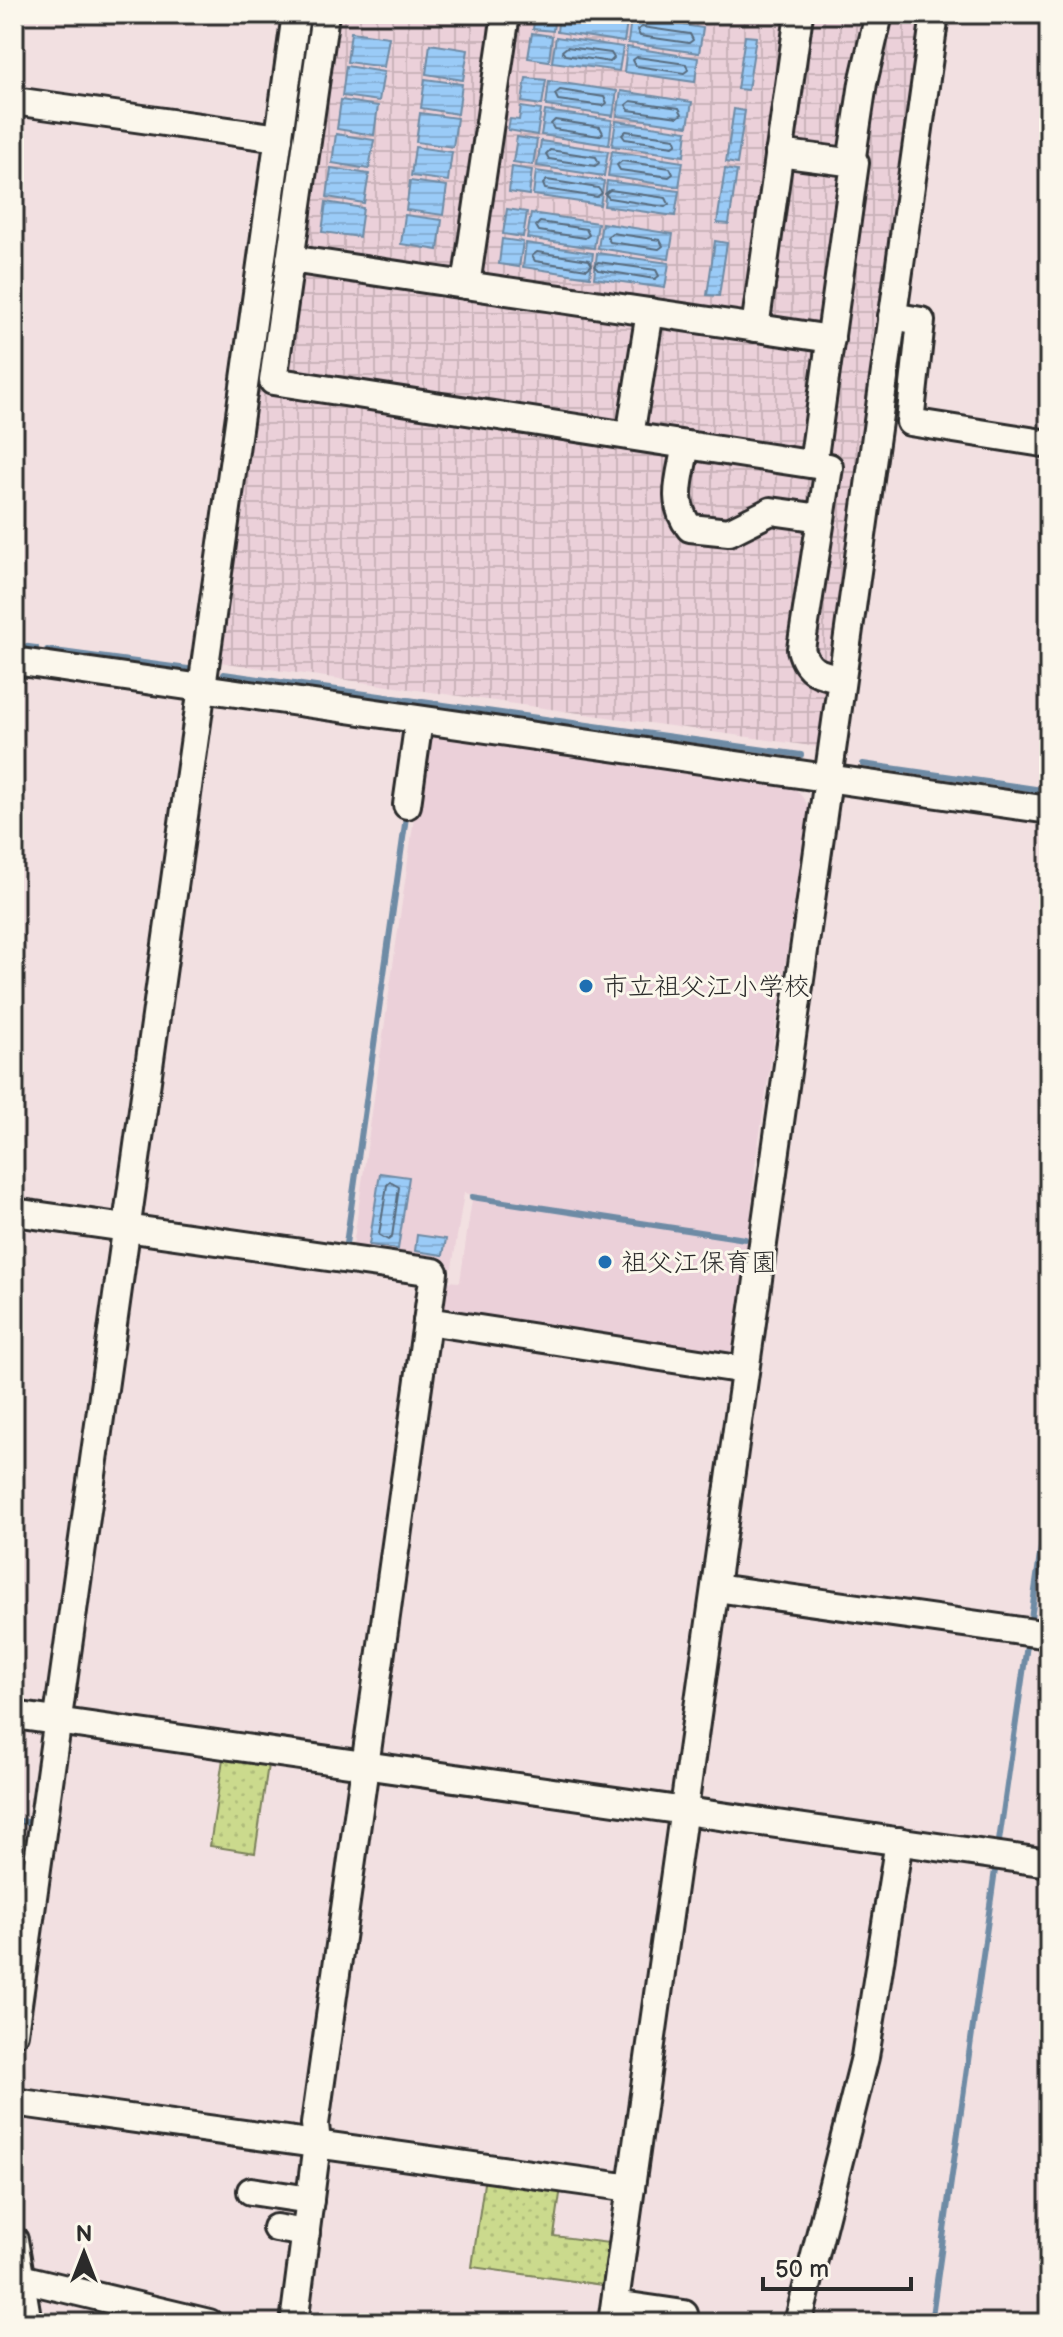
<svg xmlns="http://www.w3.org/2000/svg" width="1063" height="2337" viewBox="0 0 1063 2337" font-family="'Balsamiq Sans','Klee One',sans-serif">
<defs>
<pattern id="industrial-grid" width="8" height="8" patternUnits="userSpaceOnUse" patternTransform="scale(2)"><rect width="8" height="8" fill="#ebd0d9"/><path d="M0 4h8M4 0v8" fill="none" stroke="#cab3ba"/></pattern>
<pattern id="grass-dots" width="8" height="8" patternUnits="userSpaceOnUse" patternTransform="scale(2)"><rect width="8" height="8" fill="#cbda8d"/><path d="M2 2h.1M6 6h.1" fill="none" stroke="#aebb7a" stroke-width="1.8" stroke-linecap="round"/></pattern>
<pattern id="water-rules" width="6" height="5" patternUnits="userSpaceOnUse" patternTransform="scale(2)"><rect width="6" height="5" fill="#9acbf7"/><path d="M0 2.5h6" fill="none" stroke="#85aed4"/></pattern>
</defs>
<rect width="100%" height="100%" fill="#f2e0e1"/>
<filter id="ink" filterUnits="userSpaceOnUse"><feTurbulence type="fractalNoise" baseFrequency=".0125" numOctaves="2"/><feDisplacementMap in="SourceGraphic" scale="16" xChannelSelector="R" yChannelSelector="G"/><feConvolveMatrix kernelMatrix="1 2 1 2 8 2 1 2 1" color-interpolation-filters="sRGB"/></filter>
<g filter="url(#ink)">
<g fill="#ebd0d9">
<path d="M426,734L793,785L809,806L755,1166L749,1237L464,1193L452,1268L352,1253Z"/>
<path d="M472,1199L749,1242L734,1349L721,1357L443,1313L447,1281L460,1282Z"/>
</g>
<path fill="url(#industrial-grid)" d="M301,14H921L818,747L213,661Z"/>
<g fill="url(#grass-dots)" stroke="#7b825c" stroke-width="2">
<path d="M224,1752L269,1758L255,1853L210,1846Z"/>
<path d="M14,1837L33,1840L14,1940Z"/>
<path d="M485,2176L561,2187L554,2236L609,2243L603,2285L472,2267Z"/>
</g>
<g fill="url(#water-rules)" stroke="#6e8ba5" stroke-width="2">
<path d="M535,14H555L553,31L533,29Z"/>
<path d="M559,14L628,17L624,42L557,32Z"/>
<path d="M631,17L703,28L699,53L628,43Z"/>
<path d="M351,32L389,37L384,67L347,62Z"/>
<path d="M532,33L552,36L549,61L528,58Z"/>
<path d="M745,36L756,37L748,90L737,89Z"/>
<path d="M556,37L623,47L619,71L552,62Z"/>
<path d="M430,44L468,50L463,80L426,74Z"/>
<path d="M627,47L698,58L695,82L624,72Z"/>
<path d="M346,66L384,72L379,101L342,96Z"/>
<path d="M526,78L546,80L542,105L522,102Z"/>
<path d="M425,79L462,84L458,114L421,108Z"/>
<path d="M549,81L617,91L613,116L546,106Z"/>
<path d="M621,91L692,102L688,126L617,116Z"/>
<path d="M341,100L378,106L374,135L337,129Z"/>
<path d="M521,107L541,110L537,135L508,130L510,119L519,120Z"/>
<path d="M734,109L745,111L737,164L726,162Z"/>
<path d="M545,111L612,120L609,145L541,135Z"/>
<path d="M420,113L457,118L453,147L416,142Z"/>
<path d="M616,121L687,131L684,156L612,146Z"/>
<path d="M336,134L374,140L369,169L332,163Z"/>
<path d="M517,137L537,140L533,165L513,162Z"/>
<path d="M541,141L608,151L604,176L537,166Z"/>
<path d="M415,147L452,152L448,181L411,176Z"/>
<path d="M612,151L683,162L679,187L608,176Z"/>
<path d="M512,167L532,170L529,195L509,192Z"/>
<path d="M331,168L369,174L364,203L327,197Z"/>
<path d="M725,169L737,171L729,224L717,223Z"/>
<path d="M536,171L604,181L600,205L533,195Z"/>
<path d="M410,181L447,186L443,215L406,210Z"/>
<path d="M607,181L679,191L675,216L604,206Z"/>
<path d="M326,202L363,208L359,237L322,232Z"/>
<path d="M507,209L527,212L523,237L503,234Z"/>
<path d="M531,213L598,223L594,248L527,238Z"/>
<path d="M405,215L442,220L438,250L401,244Z"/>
<path d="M602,223L673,234L669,259L598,248Z"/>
<path d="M502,239L523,242L519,267L499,264Z"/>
<path d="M715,241L727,243L719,296L707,295Z"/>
<path d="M526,243L593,253L590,277L523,267Z"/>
<path d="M597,253L669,263L665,288L594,278Z"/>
<path d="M380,1173L409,1177L398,1249L369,1245Z"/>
<path d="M417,1235L446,1239L443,1255L415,1251Z"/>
</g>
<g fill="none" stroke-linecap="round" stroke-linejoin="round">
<g stroke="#576b7d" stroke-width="2">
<path d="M642,27L690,34L693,40L689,43L640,36L637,30Z"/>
<path d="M567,47L611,53L614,58L610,62L565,55L562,51Z"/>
<path d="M637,57L686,64L688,70L684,73L636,66L633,60Z"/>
<path d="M560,90L604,97L607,103L603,106L558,100L555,94Z"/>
<path d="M631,101L679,108L682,114L678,117L629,110L626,105Z"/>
<path d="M555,120L600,127L603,133L599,136L554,129L551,124Z"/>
<path d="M626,131L675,138L677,143L673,146L625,139L622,135Z"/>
<path d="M550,150L596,157L599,163L595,166L549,159L546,154Z"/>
<path d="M622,161L670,168L673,174L669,177L620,170L617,165Z"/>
<path d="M547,180L598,188L602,193L597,197L545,189L543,184Z"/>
<path d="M610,190L666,198L669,204L665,207L609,198L605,194Z"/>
<path d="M540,222L586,229L589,235L585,238L539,231L536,226Z"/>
<path d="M612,233L660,240L663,246L659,249L610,242L607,237Z"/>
<path d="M537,252L589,260L592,265L587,269L535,261L532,256Z"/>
<path d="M598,262L656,270L659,276L655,279L599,270L595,266Z"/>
<path d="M390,1182L399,1187L392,1237L388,1240L379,1235L387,1185Z"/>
</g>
<g stroke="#6e8ba5" stroke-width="6">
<path d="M14,645L36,648"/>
<path d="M47,650L188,669"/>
<path d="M224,674L801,755"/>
<path d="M863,764L1049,791"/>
<path d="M472,1197L745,1239"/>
<path d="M345,1251L406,817"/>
<path d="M1030,1626L1049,1491"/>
<path d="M14,1820L34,1823"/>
<path d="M998,1848L1028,1638"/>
<path d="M14,2194L21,2234"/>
<path d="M931,2323L996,1863"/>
</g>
<defs>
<g id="minor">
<path d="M325,14L273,381L829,467L801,649C807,672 819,674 841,678"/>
<path d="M14,101L279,138"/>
<path d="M779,153L855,163L813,464"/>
<path d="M851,163L863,83L879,14"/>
<path d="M290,259L831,339"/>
<path d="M466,285L506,14"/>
<path d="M892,316L921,321L910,422L1049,444"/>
<path d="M755,328L799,14"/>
<path d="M630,436L650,312"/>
<path d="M686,445C681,475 669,503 690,528L729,532L771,511L821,518"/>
<path d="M14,661L1049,810"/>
<path d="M407,805L419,720"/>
<path d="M14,1212L434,1272L315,2124L317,2144L294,2323"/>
<path d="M427,1321L745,1370"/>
<path d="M716,1588L1049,1635"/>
<path d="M14,1715L1049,1863"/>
<path d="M14,2033L296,14"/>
<path d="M14,2102L631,2188"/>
<path d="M251,2191L310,2200"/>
<path d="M276,2228L306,2233"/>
<path d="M14,2240L28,2323"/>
<path d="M20,2278L209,2323"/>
<path d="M615,2304L684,2314"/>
<path d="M612,2323L935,14"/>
<path d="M798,2323L865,2057L899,1841"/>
</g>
</defs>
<use href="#minor" stroke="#2b2b2b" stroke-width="32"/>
<use href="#minor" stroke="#fbf7ec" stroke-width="26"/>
</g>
</g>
<g fill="#1f6fb2" stroke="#fbf7ec" stroke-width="3">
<circle cx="586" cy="986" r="8"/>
<circle cx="605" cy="1262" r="8"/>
</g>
<g text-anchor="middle" stroke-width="6" stroke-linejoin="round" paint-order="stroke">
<g font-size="26" fill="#2b2b2b" stroke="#fbf7ec" text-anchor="start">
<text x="602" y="995">市立祖父江小学校</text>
<text x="621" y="1271">祖父江保育園</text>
</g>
</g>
<rect width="1063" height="2337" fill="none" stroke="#fbf7ec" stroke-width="48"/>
<rect x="24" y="24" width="1015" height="2289" fill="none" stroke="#2b2b2b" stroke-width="3" filter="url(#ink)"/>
<g transform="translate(84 2253)" stroke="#fbf7ec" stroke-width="6" paint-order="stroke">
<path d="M0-6L14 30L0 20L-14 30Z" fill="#2b2b2b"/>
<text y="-12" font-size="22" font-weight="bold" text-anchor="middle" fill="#2b2b2b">N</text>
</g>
<path d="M763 2277v12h148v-12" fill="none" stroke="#2b2b2b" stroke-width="4"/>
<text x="775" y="2277" font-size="24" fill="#2b2b2b" stroke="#fbf7ec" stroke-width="6" paint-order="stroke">50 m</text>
</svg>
